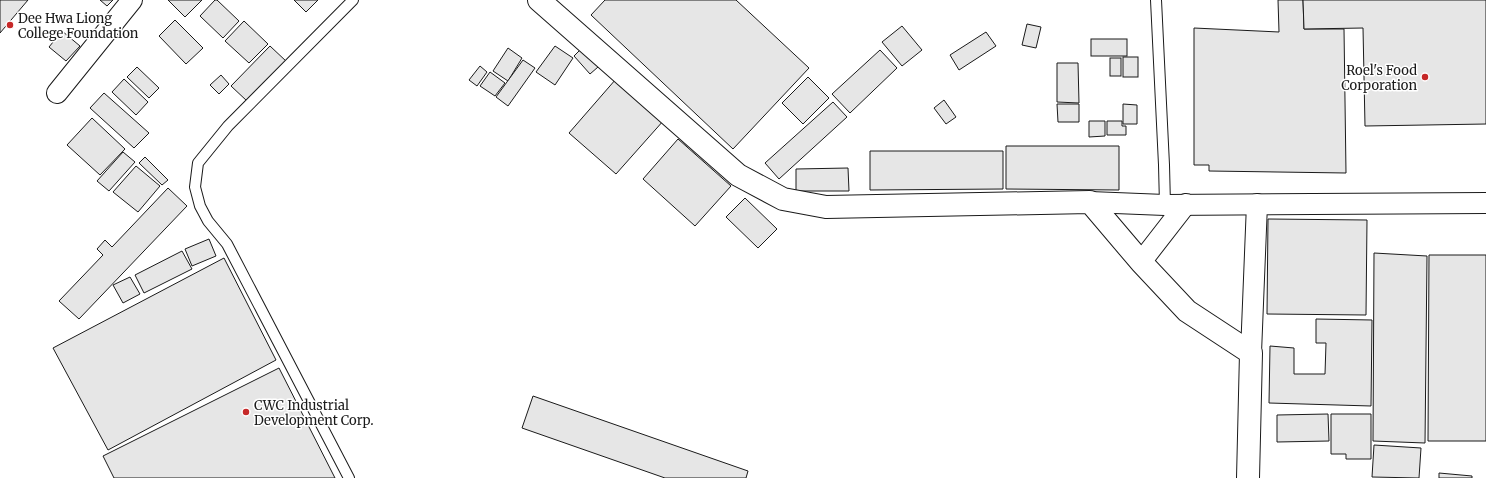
<svg xmlns="http://www.w3.org/2000/svg" width="1486" height="478" viewBox="0 0 1486 478" font-family="Merriweather,serif">
<rect width="100%" height="100%" fill="#fff"/>
<g fill="#e6e6e6" stroke="#1a1a1a">
<path d="M0,0H28L0,33Z"/>
<path d="M100,0H113L107,6Z"/>
<path d="M168,0H202L185,17Z"/>
<path d="M215,0H217L239,21L223,38L200,16Z"/>
<path d="M294,0H318L306,12Z"/>
<path d="M605,0H736L809,68L733,149L591,15Z"/>
<path d="M1278,0H1303L1304,29H1344L1346,173L1209,171V165H1194V28L1279,32Z"/>
<path d="M1303,0H1486V124L1365,126L1363,28L1304,29Z"/>
<path d="M175,20L203,48L186,64L159,36Z"/>
<path d="M244,21L268,44L249,63L225,41Z"/>
<path d="M1027,24L1041,27L1036,48L1022,45Z"/>
<path d="M902,26L922,50L902,66L882,42Z"/>
<path d="M62,31L80,46L66,61L49,47Z"/>
<path d="M986,32L996,46L959,70L950,55Z"/>
<rect x="1091" y="39" width="36" height="17"/>
<path d="M270,46L287,62L247,101L231,86Z"/>
<path d="M555,46L573,58L555,85L536,72Z"/>
<path d="M508,48L522,58L508,81L493,71Z"/>
<path d="M581,49L598,67L590,74L574,56Z"/>
<path d="M880,50L897,68L850,113L832,94Z"/>
<rect x="1123" y="57" width="15" height="20"/>
<rect x="1110" y="58" width="11" height="18"/>
<path d="M523,60L535,68L508,106L496,97Z"/>
<path d="M1057,63H1078L1079,103L1057,102Z"/>
<path d="M480,66L487,72L477,86L469,80Z"/>
<path d="M137,67L159,88L149,98L127,77Z"/>
<path d="M490,72L505,83L495,96L480,86Z"/>
<path d="M221,75L229,84L219,94L210,85Z"/>
<path d="M808,77L829,98L803,124L782,103Z"/>
<path d="M124,79L148,102L136,115L112,92Z"/>
<path d="M616,79L664,120L616,174L569,133Z"/>
<path d="M104,93L149,133L134,148L90,108Z"/>
<path d="M944,100L956,117L946,124L934,108Z"/>
<path d="M833,102L847,117L779,179L765,163Z"/>
<path d="M1057,104H1079V122H1058Z"/>
<path d="M1123,104L1137,105V124H1123Z"/>
<path d="M92,118L125,149L100,175L67,145Z"/>
<path d="M1089,121H1105V136L1089,137Z"/>
<path d="M1107,121H1122V126H1126V135H1107Z"/>
<path d="M678,139L731,186L695,226L643,179Z"/>
<path d="M1006,146H1119V190L1006,189Z"/>
<path d="M870,151H1003V189L870,190Z"/>
<path d="M123,152L135,162L109,191L97,181Z"/>
<path d="M145,157L168,180L162,185L139,163Z"/>
<path d="M136,166L160,186L138,212L113,192Z"/>
<path d="M848,168L849,191H796V169Z"/>
<path d="M168,188L187,206L79,319L59,301L103,255L97,249L105,240L112,247Z"/>
<path d="M745,198L777,229L758,248L726,217Z"/>
<path d="M1268,219L1367,220L1366,315L1267,314Z"/>
<path d="M209,239L216,256L192,266L185,249Z"/>
<path d="M182,251L192,269L144,293L135,275Z"/>
<path d="M1374,253L1427,256L1425,443L1373,441Z"/>
<path d="M1429,255H1486V441H1428Z"/>
<path d="M224,258L276,360L108,450L53,348Z"/>
<path d="M130,277L140,294L123,303L113,285Z"/>
<path d="M1316,319L1372,320L1371,406L1269,403L1270,346L1294,348V374H1325L1326,343H1316Z"/>
<path d="M279,368L335,478H114L103,456Z"/>
<path d="M533,396L748,471L746,478H665L522,428Z"/>
<path d="M1328,414L1329,441L1277,442V415Z"/>
<path d="M1331,414H1371V459H1346V454H1331Z"/>
<path d="M1374,445L1421,448L1419,478L1372,477Z"/>
<path d="M1439,473L1472,476V478H1439Z"/>
</g>
<g fill="none" stroke-linecap="round" stroke-linejoin="round">
<defs>
<g id="service">
<path d="M1156,0L1164,165L1165,205"/>
<path d="M349,478L227,244L208,221L200,206L195,187L198,163L228,126L353,0"/>
</g>
<g id="minor">
<path d="M57,93L132,0"/>
<path d="M1090,202L1165,205L1486,203"/>
<path d="M1141,262L1186,204"/>
<path d="M1251,353L1257,204"/>
</g>
<path id="tertiary" d="M539,0L738,175L783,199L826,207L1090,202L1141,262L1187,311L1251,353L1248,478"/>
</defs>
<use href="#service" stroke="#1a1a1a" stroke-width="12"/>
<use href="#minor" stroke="#1a1a1a" stroke-width="22"/>
<use href="#tertiary" stroke="#1a1a1a" stroke-width="24"/>
<use href="#service" stroke="#fff" stroke-width="10"/>
<use href="#minor" stroke="#fff" stroke-width="20"/>
<use href="#tertiary" stroke="#fff" stroke-width="22"/>
</g>
<g fill="#c62828" stroke="#fff" stroke-width="1.5">
<circle cx="10" cy="25" r="4"/>
<circle cx="1425" cy="77" r="4"/>
<circle cx="246" cy="412" r="4"/>
</g>
<g text-anchor="middle" stroke-width="3" stroke-linejoin="round" paint-order="stroke">
<g font-size="13" fill="#1a1a1a" stroke="#fff" text-anchor="start">
<text x="18" y="23">Dee Hwa Liong<tspan x="18" dy="15">College Foundation</tspan></text>
<text x="1417" y="75" text-anchor="end">Roel's Food<tspan x="1417" dy="15">Corporation</tspan></text>
<text x="254" y="410">CWC Industrial<tspan x="254" dy="15">Development Corp.</tspan></text>
</g>
</g>
</svg>
